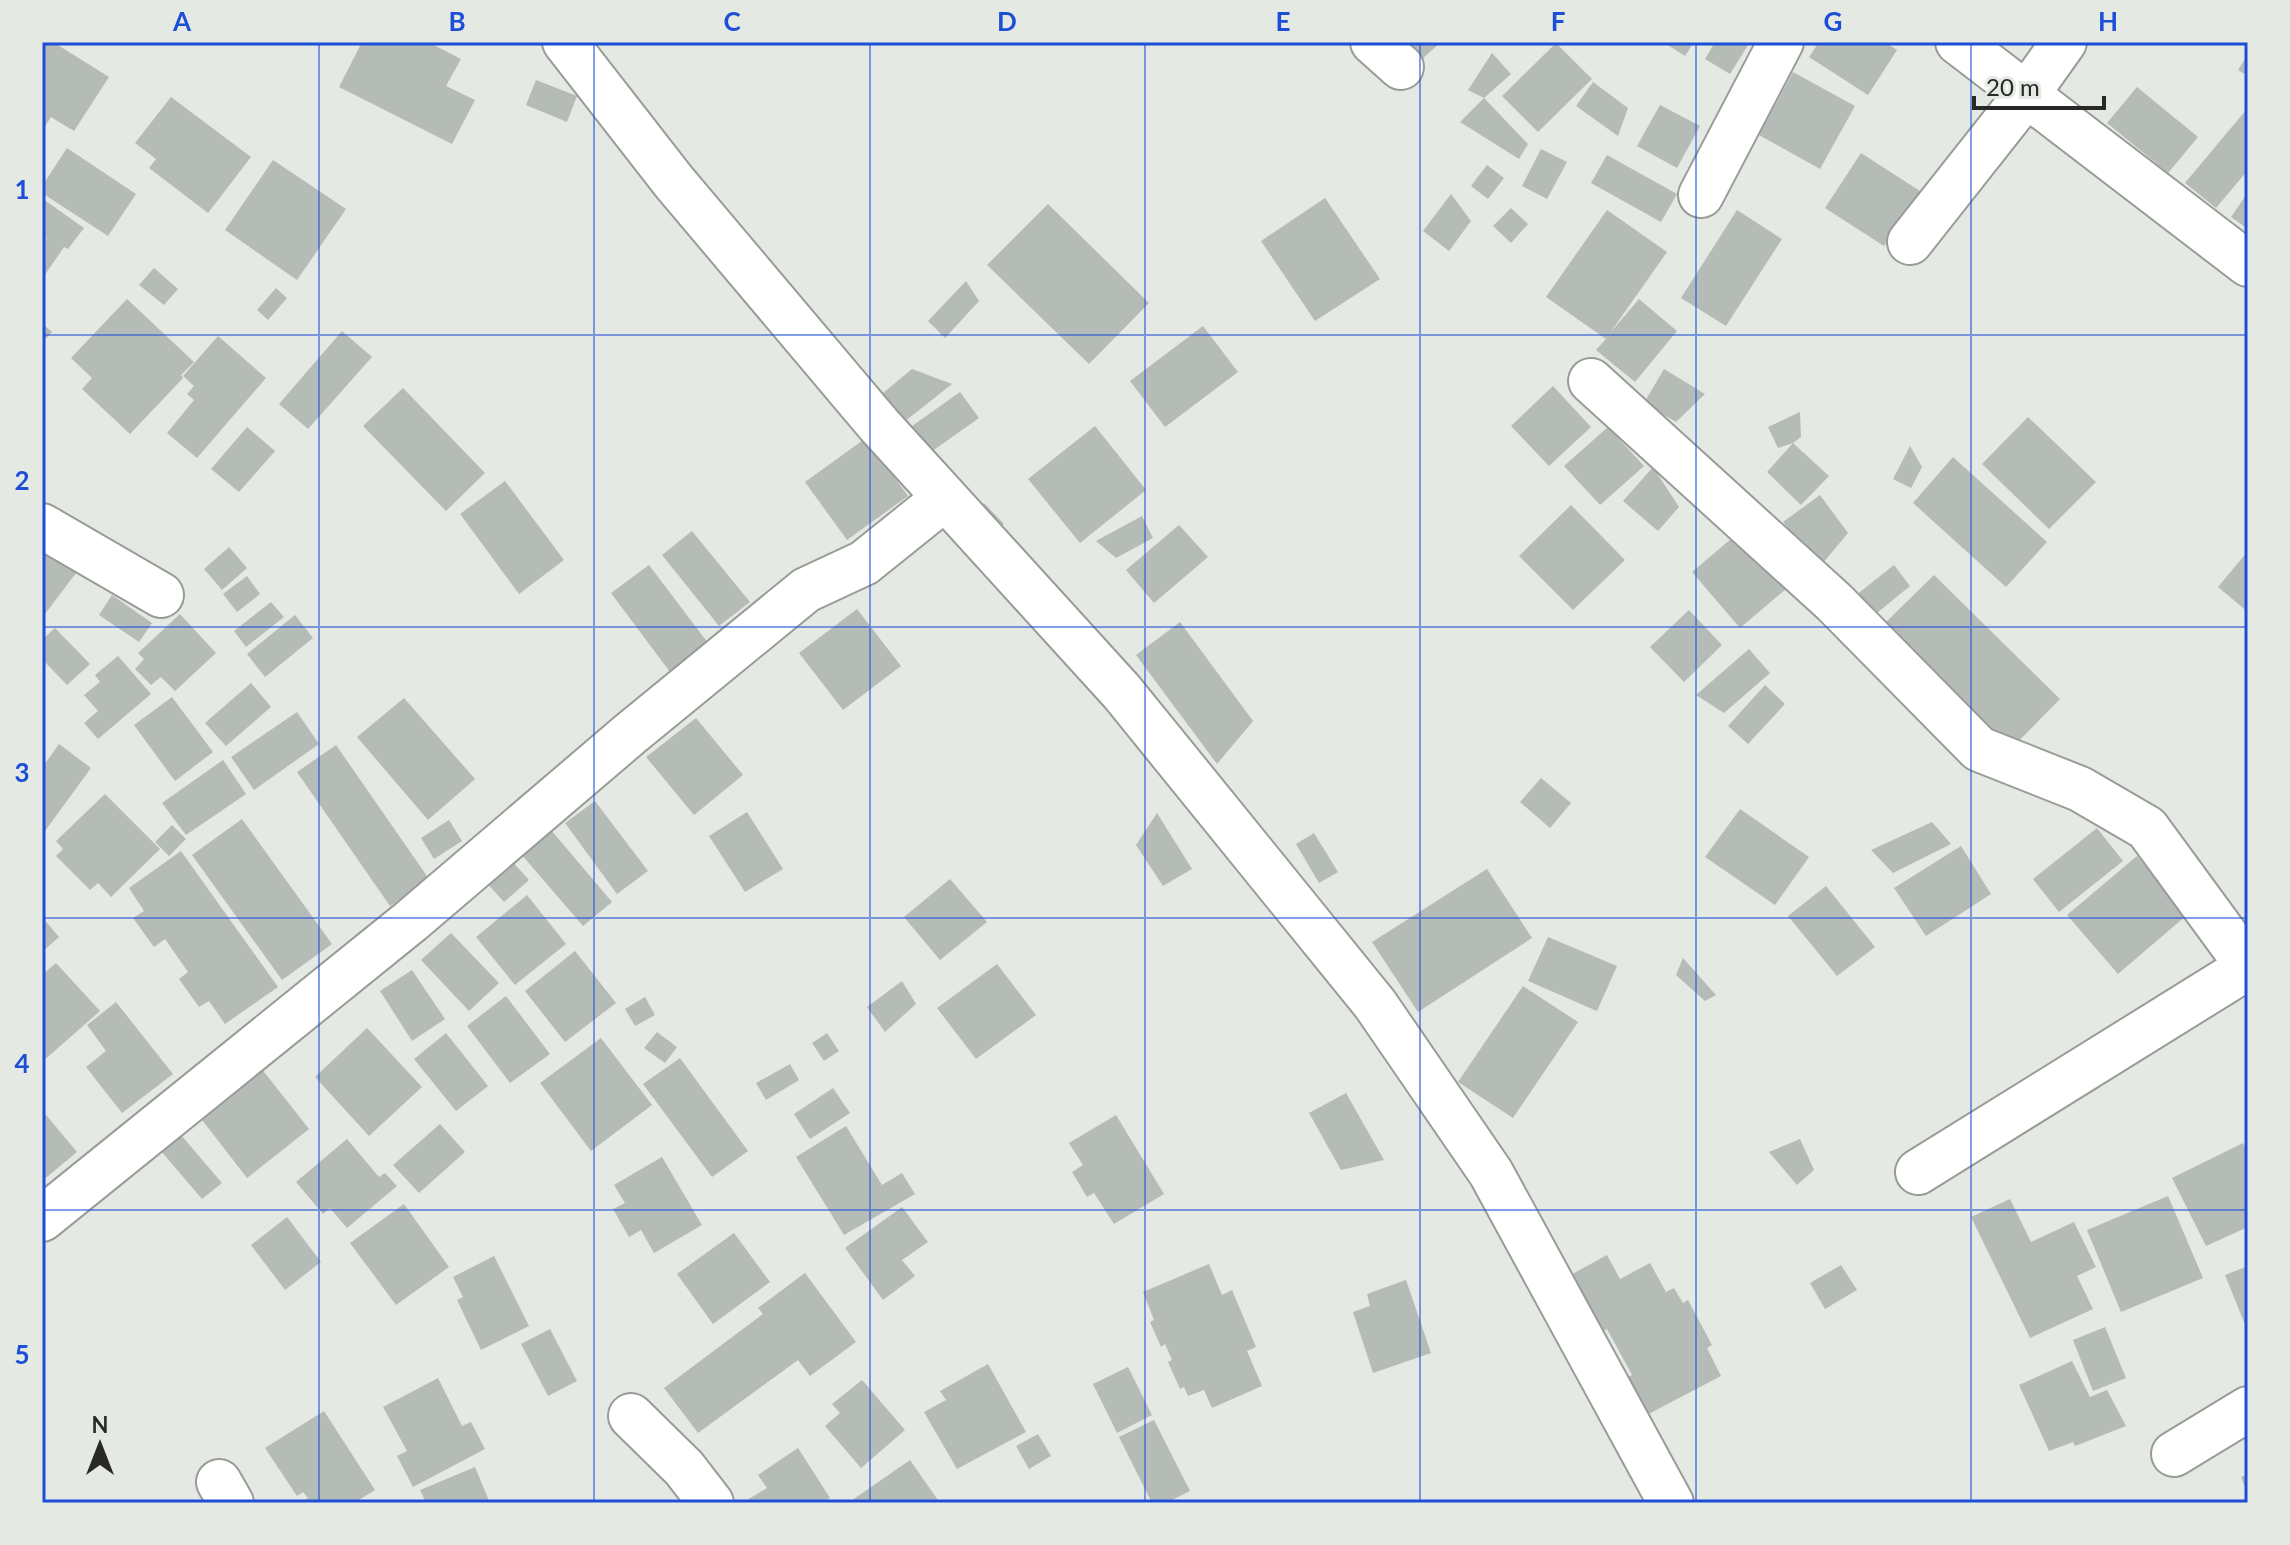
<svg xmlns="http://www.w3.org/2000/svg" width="2290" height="1545" viewBox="0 0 2290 1545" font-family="Lato,sans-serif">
<rect width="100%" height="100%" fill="#e5e9e3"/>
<g fill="#b5bbb7">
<path d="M42,42H53L109,77L74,131L51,117L42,131Z"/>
<path d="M362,42H428L461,59L446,86L475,100L452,144L339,87Z"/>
<path d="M1406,42H1441L1422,59Z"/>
<path d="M1663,42H1694L1685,56Z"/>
<path d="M1715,42H1750L1730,74L1705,59Z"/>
<path d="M1819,42H1885L1897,50L1868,95L1809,57Z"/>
<path d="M1556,43L1592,79L1538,132L1502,96Z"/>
<path d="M1492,53L1511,74L1484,98L1468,90Z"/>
<path d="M2248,54V76L2238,70Z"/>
<path d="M1793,72L1855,106L1820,169L1759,135Z"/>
<path d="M536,80L577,96L567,122L526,105Z"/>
<path d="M1593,82L1628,108L1618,136L1576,106Z"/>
<path d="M2137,87L2198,137L2168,173L2107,123Z"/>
<path d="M171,97L251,157L208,213L149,168L156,159L135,143Z"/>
<path d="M1484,98L1528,144L1519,159L1460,122Z"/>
<path d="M1660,105L1700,126L1677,168L1637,146Z"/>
<path d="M2246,110L2248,112V170L2216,208L2185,183Z"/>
<path d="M67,148L136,194L108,236L42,193V186Z"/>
<path d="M1541,149L1567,162L1547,199L1522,186Z"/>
<path d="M1861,153L1920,191L1884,246L1825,208Z"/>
<path d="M1607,155L1677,194L1661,222L1591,183Z"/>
<path d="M273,160L346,209L297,280L225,230Z"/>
<path d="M1487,165L1504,178L1488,199L1471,186Z"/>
<path d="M2248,192V229L2231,217Z"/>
<path d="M1451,194L1471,221L1449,251L1423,231Z"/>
<path d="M1325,198L1380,279L1315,321L1261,241Z"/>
<path d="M43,199L84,228L68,249L64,247L42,279V244L48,236L42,241Z"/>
<path d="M1048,204L1149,303L1089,364L987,265Z"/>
<path d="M1511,208L1528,224L1511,243L1493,226Z"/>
<path d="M1607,210L1667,252L1610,333L1639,299L1677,331L1635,382L1596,350L1606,339L1546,297Z"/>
<path d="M1737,210L1782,239L1726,326L1681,298Z"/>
<path d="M154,268L178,289L164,305L139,285Z"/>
<path d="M966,281L979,301L945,338L928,321Z"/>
<path d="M276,288L287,298L268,320L257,310Z"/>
<path d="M127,299L194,362L181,375L183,378L130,434L82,389L92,378L71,358Z"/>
<path d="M42,323L52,332L42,343Z"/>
<path d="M1203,326L1238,372L1165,427L1130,381Z"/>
<path d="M342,331L372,357L308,429L279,404Z"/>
<path d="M218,336L266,378L197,458L167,433L194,400L187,394L194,386L183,376Z"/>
<path d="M912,369L952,384L899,426L877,398Z"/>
<path d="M1664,369L1705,394L1676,422L1644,403Z"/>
<path d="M1553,386L1591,427L1549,466L1511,426Z"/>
<path d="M403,388L485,473L446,511L363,426Z"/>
<path d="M960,392L979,418L931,452L912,426Z"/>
<path d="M1800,412L1801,437L1793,443L1778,448L1768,427Z"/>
<path d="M2028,417L2096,482L2049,529L1982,464Z"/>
<path d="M1095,426L1146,490L1080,543L1028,479Z"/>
<path d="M247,427L275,451L239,492L211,469Z"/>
<path d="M1608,427L1644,466L1600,505L1564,466Z"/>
<path d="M866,438L908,496L847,540L805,482Z"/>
<path d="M1793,443L1829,476L1801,505L1767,472Z"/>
<path d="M1910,446L1922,467L1911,488L1893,479Z"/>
<path d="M1953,457L2047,542L2006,587L1913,503Z"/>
<path d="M1653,467L1679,507L1658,531L1623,501Z"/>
<path d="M505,481L564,560L519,594L460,514Z"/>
<path d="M1820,495L1848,533L1817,570L1783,522Z"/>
<path d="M984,503L1004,524L991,536L971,514Z"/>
<path d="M1571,505L1625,560L1573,610L1519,556Z"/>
<path d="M1142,516L1153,538L1116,558L1096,541Z"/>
<path d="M1179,525L1208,557L1154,603L1126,570Z"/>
<path d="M692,531L750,602L719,626L662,555Z"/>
<path d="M1738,533L1786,589L1740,628L1692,572Z"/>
<path d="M42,547L76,573L42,618Z"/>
<path d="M229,547L247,568L222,590L204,569Z"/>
<path d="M2248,551V612L2218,587Z"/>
<path d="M649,565L708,643L670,672L611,593Z"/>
<path d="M1894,565L1910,586L1872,617L1855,596Z"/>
<path d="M1934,575L2060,699L2010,750L1883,625Z"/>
<path d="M247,576L260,594L237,612L223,594Z"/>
<path d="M112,595L152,623L139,642L99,615Z"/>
<path d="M271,602L284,617L246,647L234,631Z"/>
<path d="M857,609L901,666L843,710L799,653Z"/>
<path d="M1689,610L1722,645L1684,682L1650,647Z"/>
<path d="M180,614L216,653L175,691L161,677L151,685L135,669L144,659L138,653Z"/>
<path d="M295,615L313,638L265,677L247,654Z"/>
<path d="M1180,622L1253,721L1217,764L1136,655Z"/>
<path d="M55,628L90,664L67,685L42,659V640Z"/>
<path d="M1749,649L1770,673L1724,713L1696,695Z"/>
<path d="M118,656L151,694L98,739L84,723L98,711L84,695L100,682L95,675Z"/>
<path d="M251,683L271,707L226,746L205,723Z"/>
<path d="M1765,685L1785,704L1748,744L1728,726Z"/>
<path d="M172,697L213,752L175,781L134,725Z"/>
<path d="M404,698L475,779L428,820L357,737Z"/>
<path d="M297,712L319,744L254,790L231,757Z"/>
<path d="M696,718L743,775L694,815L646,757Z"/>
<path d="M59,744L91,768L45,831L42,829V768Z"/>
<path d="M336,745L429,879L390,906L297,772Z"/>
<path d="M223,760L246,794L186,835L162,803Z"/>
<path d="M1541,778L1571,803L1550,828L1520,802Z"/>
<path d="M105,794L160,849L111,897L98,883L90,890L56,856L63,849L56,841Z"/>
<path d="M595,801L648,871L617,894L565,823Z"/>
<path d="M1740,809L1809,857L1775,905L1705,857Z"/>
<path d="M747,812L783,869L745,892L709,836Z"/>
<path d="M1157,813L1192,869L1163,886L1136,845Z"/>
<path d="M242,819L332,944L282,980L192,855Z"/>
<path d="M449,820L462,841L434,859L421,838Z"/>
<path d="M1932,822L1951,844L1893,873L1871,850Z"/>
<path d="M172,825L186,839L169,856L155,842Z"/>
<path d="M2097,828L2123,861L2059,912L2033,879Z"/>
<path d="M551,830L612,902L583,926L521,854Z"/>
<path d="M1314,833L1338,872L1319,883L1296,844Z"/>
<path d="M1961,846L1991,894L1926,936L1894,888Z"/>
<path d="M181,851L278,987L225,1024L209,1001L199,1007L179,979L188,972L165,939L154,947L133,918L144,911L129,888Z"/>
<path d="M2137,856L2187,915L2118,974L2067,915Z"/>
<path d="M510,859L529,880L504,902L485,881Z"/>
<path d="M1487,869L1532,938L1418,1012L1372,942Z"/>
<path d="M950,879L987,922L940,960L904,917Z"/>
<path d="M1826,886L1875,947L1837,976L1788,916Z"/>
<path d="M527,895L566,944L515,985L476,937Z"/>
<path d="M42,917L59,937L42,952Z"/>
<path d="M451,933L499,983L469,1011L421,960Z"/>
<path d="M1548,937L1617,966L1597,1011L1528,981Z"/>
<path d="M575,951L616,1003L565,1042L525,991Z"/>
<path d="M1683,958L1716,995L1705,1001L1676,975Z"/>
<path d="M56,963L100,1011L42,1062V975Z"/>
<path d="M997,964L1036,1015L976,1059L937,1008Z"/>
<path d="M412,970L445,1019L412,1041L380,991Z"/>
<path d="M902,981L916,1004L885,1032L867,1007Z"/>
<path d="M1523,986L1578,1022L1513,1118L1458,1082Z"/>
<path d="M506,996L550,1054L510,1083L467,1026Z"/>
<path d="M645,997L655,1015L635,1026L625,1009Z"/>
<path d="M116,1002L173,1074L122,1113L86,1067L106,1051L87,1025Z"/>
<path d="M367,1028L422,1087L369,1136L315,1077Z"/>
<path d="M657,1032L677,1047L665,1063L644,1048Z"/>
<path d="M446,1033L488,1086L456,1111L414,1059Z"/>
<path d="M827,1033L839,1051L824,1061L812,1043Z"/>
<path d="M601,1038L652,1105L591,1151L540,1083Z"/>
<path d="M680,1058L748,1151L712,1177L643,1084Z"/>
<path d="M790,1064L799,1080L766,1100L756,1083Z"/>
<path d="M261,1068L309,1129L247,1178L199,1116Z"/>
<path d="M833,1088L850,1113L810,1139L794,1114Z"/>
<path d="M1346,1093L1384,1160L1341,1170L1309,1113Z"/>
<path d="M42,1110L77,1152L42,1181Z"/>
<path d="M1116,1115L1164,1194L1114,1224L1094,1193L1087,1197L1072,1172L1083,1165L1069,1143Z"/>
<path d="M440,1124L465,1152L419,1193L393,1165Z"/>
<path d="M846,1126L882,1185L902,1173L915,1194L844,1235L796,1157Z"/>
<path d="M175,1128L222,1183L202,1199L155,1144Z"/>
<path d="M347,1139L379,1177L385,1173L397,1186L347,1228L330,1208L323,1214L296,1182Z"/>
<path d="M1800,1139L1814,1170L1797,1185L1769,1152Z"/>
<path d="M2243,1143L2248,1154V1227L2206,1246L2172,1178Z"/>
<path d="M662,1157L702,1225L654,1253L641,1230L629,1237L613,1209L625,1203L614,1185Z"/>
<path d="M2168,1196L2203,1278L2121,1312L2087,1230Z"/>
<path d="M2010,1199L2031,1242L2074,1222L2096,1267L2077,1276L2093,1309L2030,1338L1971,1217Z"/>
<path d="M404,1204L449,1267L396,1305L350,1243Z"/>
<path d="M902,1207L928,1242L902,1260L915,1276L883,1300L845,1248Z"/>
<path d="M287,1217L321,1262L285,1290L251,1245Z"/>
<path d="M734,1233L770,1282L713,1324L677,1274Z"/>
<path d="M1607,1255L1620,1279L1650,1263L1666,1292L1674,1288L1683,1303L1688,1300L1712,1345L1707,1348L1721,1376L1641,1418L1621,1381L1632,1375L1607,1329L1596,1335L1565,1278Z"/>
<path d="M494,1256L529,1326L481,1350L457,1300L463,1297L453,1277Z"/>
<path d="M1209,1264L1222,1295L1232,1290L1256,1347L1247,1351L1262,1386L1212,1408L1204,1390L1188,1396L1184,1387L1180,1389L1168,1362L1172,1360L1165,1344L1161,1347L1150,1322L1154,1320L1143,1292Z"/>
<path d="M1841,1265L1857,1290L1825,1309L1810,1283Z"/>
<path d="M2248,1266V1332L2225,1275Z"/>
<path d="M805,1273L856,1342L810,1376L798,1360L698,1433L664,1388L763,1314L758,1308Z"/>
<path d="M1406,1280L1431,1353L1373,1373L1353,1312L1370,1306L1367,1294Z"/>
<path d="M2105,1327L2126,1378L2093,1391L2073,1340Z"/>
<path d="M550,1329L577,1381L548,1396L521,1344Z"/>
<path d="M2072,1361L2090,1397L2107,1390L2126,1426L2075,1446L2073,1442L2049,1451L2019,1385Z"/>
<path d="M988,1364L1026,1432L957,1469L924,1412L946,1400L940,1391Z"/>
<path d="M1128,1367L1152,1415L1117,1433L1093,1384Z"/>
<path d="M438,1378L462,1426L471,1422L485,1449L413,1487L397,1456L407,1451L383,1407Z"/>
<path d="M862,1380L905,1430L861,1468L825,1426L840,1413L832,1404Z"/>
<path d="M324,1411L375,1490L354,1503H299L308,1498L303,1492L297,1496L265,1448Z"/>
<path d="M1154,1420L1190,1491L1166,1503H1152L1119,1437Z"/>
<path d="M1038,1434L1051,1456L1029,1469L1016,1446Z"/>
<path d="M798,1448L830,1498L822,1503H749L747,1500L767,1488L758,1475Z"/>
<path d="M910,1460L940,1503H848Z"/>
<path d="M475,1467L490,1503H426L420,1490Z"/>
<path d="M2248,1474V1495L2241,1477Z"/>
</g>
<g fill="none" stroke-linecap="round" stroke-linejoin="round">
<defs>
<g id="minor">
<path d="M565,42L674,182L879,425L1122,692L1375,1004L1491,1173L1671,1503"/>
<path d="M1373,42L1401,67"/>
<path d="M1958,42L2248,264"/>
<path d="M1701,195L1781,42"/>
<path d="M1910,242L2027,94L2064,42"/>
<path d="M1591,381L1834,602L1979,749L2080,789L2147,828L2248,966"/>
<path d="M42,526L161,595"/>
<path d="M1918,1172L2248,967"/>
<path d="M42,1219L411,921L630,734L806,590L864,563L945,498"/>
<path d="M631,1416L684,1468L711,1503"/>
<path d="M2174,1454L2248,1409"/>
<path d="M219,1482L231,1503"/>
</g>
</defs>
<use href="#minor" stroke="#999c96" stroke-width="48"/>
<use href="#minor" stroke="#fff" stroke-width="44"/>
</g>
<path fill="none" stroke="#1d4ed8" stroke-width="2" stroke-opacity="0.55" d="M319,42V1503M594,42V1503M870,42V1503M1145,42V1503M1420,42V1503M1696,42V1503M1971,42V1503M42,335H2248M42,627H2248M42,918H2248M42,1210H2248"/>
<rect width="2290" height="1545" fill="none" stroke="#e5e9e3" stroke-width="88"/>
<g transform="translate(100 1445)" stroke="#e5e9e3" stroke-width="6" paint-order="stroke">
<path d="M0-6L14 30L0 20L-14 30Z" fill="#282927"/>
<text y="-12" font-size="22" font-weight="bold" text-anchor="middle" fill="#282927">N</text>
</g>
<path d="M1974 96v12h130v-12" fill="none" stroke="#282927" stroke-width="4"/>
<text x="1986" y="96" font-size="24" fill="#282927" stroke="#e5e9e3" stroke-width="6" paint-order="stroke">20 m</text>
<rect x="44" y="44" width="2202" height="1457" fill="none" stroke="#1d4ed8" stroke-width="3"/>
<g font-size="26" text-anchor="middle" font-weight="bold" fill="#1d4ed8">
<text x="182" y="31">A</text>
<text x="457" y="31">B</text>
<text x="732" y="31">C</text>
<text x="1007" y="31">D</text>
<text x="1283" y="31">E</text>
<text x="1558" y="31">F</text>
<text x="1833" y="31">G</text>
<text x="2108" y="31">H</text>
<text x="22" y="199">1</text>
<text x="22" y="490">2</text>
<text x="22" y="782">3</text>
<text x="22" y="1073">4</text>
<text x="22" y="1364">5</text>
</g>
</svg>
